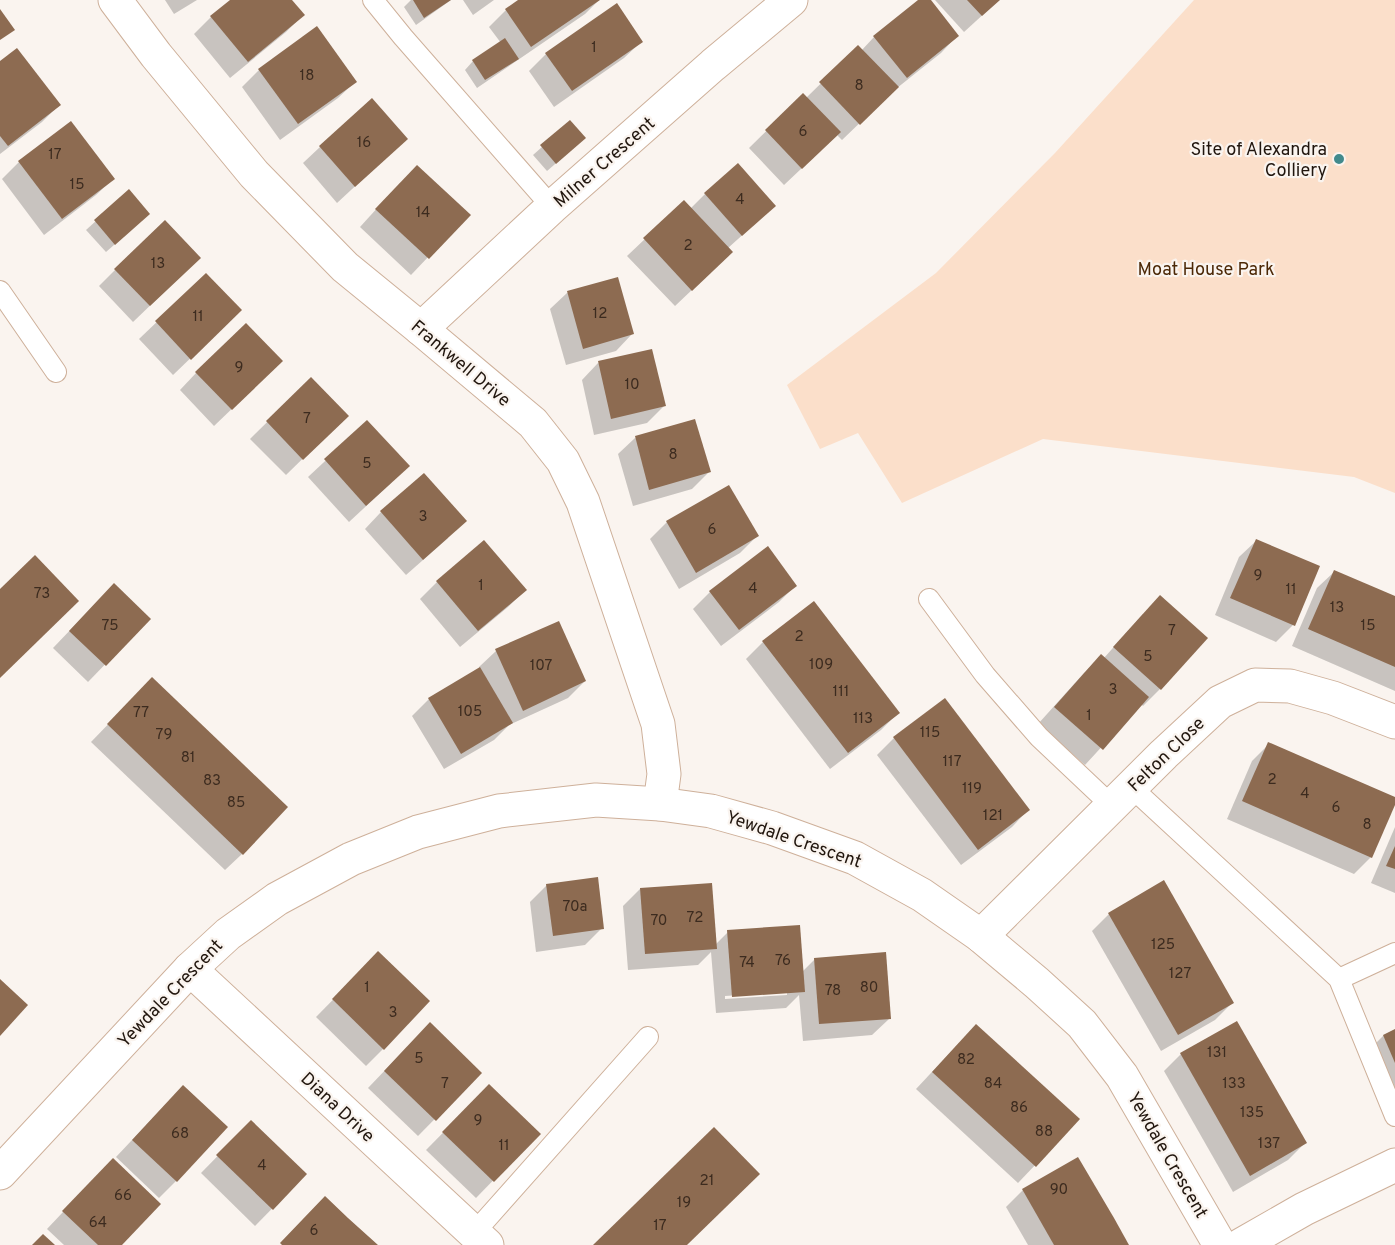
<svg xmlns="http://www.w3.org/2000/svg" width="1395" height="1245" viewBox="0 0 1395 1245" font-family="Overpass,sans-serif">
<rect width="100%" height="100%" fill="#faf4ef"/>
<path fill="#fbdfca" d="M1194,0H1395V493L1354,477L1043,439L902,503L858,433L820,449L787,385L936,273L1055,153Z"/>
<g fill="#0003" fill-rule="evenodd">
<path d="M165,0H197L174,14Z"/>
<path d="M232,0H290L303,15L286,32L230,78L194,34L211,17Z"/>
<path d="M411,0H451L416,25L404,7Z"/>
<path d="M463,0H494L473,15Z"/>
<path d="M520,0H599L585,14L477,88L465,70L473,61L501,43L489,27L506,10Z"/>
<path d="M921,0H929L957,36L941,53L892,92L842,140L837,135L784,185L749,148L803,95L806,98L858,47L861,51L874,37Z"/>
<path d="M935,0H999L964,32Z"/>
<path d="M616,5L641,42L624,58L554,107L529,71L546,54Z"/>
<path d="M0,63L59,105L42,122L0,154Z"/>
<path d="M259,70L355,82L338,98L280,140L242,87Z"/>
<path d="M570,122L576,146L547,171L533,155Z"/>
<path d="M406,139L337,203L303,163L320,147Z"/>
<path d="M19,162L113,179L96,195L44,235L2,179Z"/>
<path d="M400,183L468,215L411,275L360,227Z"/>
<path d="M129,191L140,222L106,252L86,230Z"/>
<path d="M705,194L757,222L728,248L714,269L675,306L627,256L684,202L690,209Z"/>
<path d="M115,270L183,274L133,322L99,286Z"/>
<path d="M206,275L223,327L173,375L139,339Z"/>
<path d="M617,279L632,334L616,351L566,365L550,309L567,293Z"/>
<path d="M598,363L664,406L647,423L594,435L582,380Z"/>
<path d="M196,373L264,378L214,426L180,390Z"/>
<path d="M311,379L330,432L286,475L250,439Z"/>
<path d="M367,422L391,483L349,522L308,477Z"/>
<path d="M635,438L709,472L692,489L633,506L618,454Z"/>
<path d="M381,512L448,538L406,575L365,529Z"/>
<path d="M667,522L757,536L740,553L679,589L650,539Z"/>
<path d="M1256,541L1293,625L1276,642L1215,615L1239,557Z"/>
<path d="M484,542L525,590L508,607L460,647L420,599L437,582Z"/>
<path d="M1334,572L1395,598V691L1292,646L1317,588Z"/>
<path d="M795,586L779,602L721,646L693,609L710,592Z"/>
<path d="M97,602L149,619L88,682L53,648Z"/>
<path d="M1143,614L1160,689L1143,706L1141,704L1085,765L1038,724L1084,673L1101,656L1104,658Z"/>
<path d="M763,642L898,713L881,730L830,769L746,659Z"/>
<path d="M496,651L585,681L568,698L509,725L494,740L444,769L412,716L429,699L480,669L479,667Z"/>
<path d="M152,679L242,854L225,870L91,742Z"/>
<path d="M894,738L1028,810L1012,827L961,865L877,755Z"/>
<path d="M1269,744L1395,798L1371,857L1354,874L1227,819L1252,761Z"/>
<path d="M1395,827V893L1371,883Z"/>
<path d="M1163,882L1232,1003L1215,1020L1161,1051L1092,931L1109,914Z"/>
<path d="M547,885L602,928L585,945L536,952L530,902Z"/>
<path d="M640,889L715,945L728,932L802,972L815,959L889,1019L872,1035L803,1041L799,995L786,1008L716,1013L711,952L698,965L628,970L623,906ZM787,992V995L725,999V996Z"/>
<path d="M378,954L383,1049L366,1066L316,1017Z"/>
<path d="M1395,1031V1109L1366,1053L1383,1036Z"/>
<path d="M413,1041L480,1073L418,1136L368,1088Z"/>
<path d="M959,1043L1078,1120L1018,1183L916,1089Z"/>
<path d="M1181,1054L1305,1143L1288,1160L1233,1192L1164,1071Z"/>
<path d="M489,1086L538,1134L476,1198L426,1150Z"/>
<path d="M166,1104L176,1181L159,1198L116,1157Z"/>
<path d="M251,1122L305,1175L255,1226L201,1173Z"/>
<path d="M1077,1159L1128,1245H1028L1006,1207L1023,1190Z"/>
<path d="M96,1177L120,1245H64L47,1229Z"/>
</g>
<g fill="#8d6b51">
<path d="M230,0H292L305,15L248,62L210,16Z"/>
<path d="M413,0H451L424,18Z"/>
<path d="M518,0H600L531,47L505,9Z"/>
<path d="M918,0H931L959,36L907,78L873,36Z"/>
<path d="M967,0H1000L982,16Z"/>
<path d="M617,3L643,42L572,91L545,53Z"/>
<path d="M0,9L15,30L0,40Z"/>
<path d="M317,26L357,82L298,124L258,69Z"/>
<path d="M505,38L519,59L485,80L472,60Z"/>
<path d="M858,45L899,87L860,125L819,82Z"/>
<path d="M17,48L61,105L8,146L0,136V61Z"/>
<path d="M803,93L841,132L802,169L765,130Z"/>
<path d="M372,98L408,139L355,187L319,146Z"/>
<path d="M570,120L586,138L556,164L540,145Z"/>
<path d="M71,121L115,179L62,219L18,161Z"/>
<path d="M738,163L776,206L742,236L704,193Z"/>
<path d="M417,165L471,215L429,259L375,209Z"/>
<path d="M129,189L150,214L115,245L94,220Z"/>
<path d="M684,200L733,252L692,291L643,238Z"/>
<path d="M165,220L201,258L150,306L114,269Z"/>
<path d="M206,273L242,310L191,360L155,321Z"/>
<path d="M618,277L634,334L583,349L567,291Z"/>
<path d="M246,323L283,361L232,410L195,372Z"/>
<path d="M652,349L666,406L611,419L598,361Z"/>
<path d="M311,377L349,416L303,460L266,421Z"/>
<path d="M695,419L711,472L649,490L635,436Z"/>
<path d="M367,420L410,466L366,506L324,459Z"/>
<path d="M424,473L467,521L423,560L380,511Z"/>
<path d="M729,485L759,536L696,573L666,521Z"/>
<path d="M1256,539L1320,566L1295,626L1230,598Z"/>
<path d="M484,540L527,590L478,631L436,581Z"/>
<path d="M768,546L797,586L739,630L709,591Z"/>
<path d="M35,555L79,601L0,678V589Z"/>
<path d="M1334,570L1395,596V667L1308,629Z"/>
<path d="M114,583L151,619L106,666L69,631Z"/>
<path d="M1160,595L1208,638L1161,690L1113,647Z"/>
<path d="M814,601L900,713L848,753L762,641Z"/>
<path d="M559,621L586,681L523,711L495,649Z"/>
<path d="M1101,654L1149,697L1103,750L1054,707Z"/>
<path d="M480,667L513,723L461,754L428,698Z"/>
<path d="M152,677L288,807L243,855L107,724Z"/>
<path d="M945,698L1030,810L978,850L893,737Z"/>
<path d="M1268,742L1395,797V805L1372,858L1242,801Z"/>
<path d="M1395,846V869L1386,866Z"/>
<path d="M598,877L604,929L553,936L546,884Z"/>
<path d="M1164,880L1234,1003L1178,1035L1108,913Z"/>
<path d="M712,883L717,949L645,954L640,888Z"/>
<path d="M800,925L805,992L732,997L727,930Z"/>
<path d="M378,951L430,1001L384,1050L332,999Z"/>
<path d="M886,952L891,1019L819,1024L814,958Z"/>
<path d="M0,979L28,1005L0,1036Z"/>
<path d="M1237,1021L1307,1143L1250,1176L1180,1053Z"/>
<path d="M430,1022L482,1073L436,1121L384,1071Z"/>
<path d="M976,1024L1080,1119L1036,1167L932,1072Z"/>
<path d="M1395,1029V1063L1383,1035Z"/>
<path d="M489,1084L541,1134L494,1182L442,1132Z"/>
<path d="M183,1085L228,1127L177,1182L132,1140Z"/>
<path d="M251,1120L307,1174L273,1210L216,1155Z"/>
<path d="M714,1127L760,1174L687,1245H593Z"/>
<path d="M1078,1157L1114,1218L1129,1245H1054L1022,1189Z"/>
<path d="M113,1158L161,1204L122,1245H98L62,1211Z"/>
<path d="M325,1196L348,1218L378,1245H282L280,1243Z"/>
<path d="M43,1234L55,1245H32Z"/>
</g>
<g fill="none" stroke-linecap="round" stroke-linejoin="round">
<defs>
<g id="service">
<path d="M373,0L403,37L552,207"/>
<path d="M0,291L56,372"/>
<path d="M929,599L985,675L1039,737L1112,806"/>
<path d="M1131,787L1339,979L1395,1116"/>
<path d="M1339,979L1395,953"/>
<path d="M474,1233L648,1037"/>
</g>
<g id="minor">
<path d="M115,0L156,55L254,174L345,267L421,329L533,423L563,461L583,502L658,724L664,774L660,804"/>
<path d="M421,329L552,207L713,65L791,0"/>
<path d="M981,936L1164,754L1220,702L1255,685L1290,686L1333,698L1395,722"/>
<path d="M190,969L487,1245"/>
<path d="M0,1173L190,969L228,934L277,899L351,859L418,832L499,811L596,800L660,804L711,811L772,828L855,858L922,895L981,936L1037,983L1082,1024L1122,1076L1220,1245"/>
<path d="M1241,1245L1304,1209L1395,1165"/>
</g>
</defs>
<use href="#service" stroke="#ceb09a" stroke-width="22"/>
<use href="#minor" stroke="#ceb09a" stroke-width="35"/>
<use href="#service" stroke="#fff" stroke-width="20"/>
<use href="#minor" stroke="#fff" stroke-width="33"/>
</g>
<circle fill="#428a8c" stroke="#faf4ef" stroke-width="2" cx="1339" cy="159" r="6"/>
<g text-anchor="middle" stroke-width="4.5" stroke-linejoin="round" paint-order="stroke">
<g font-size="15" fill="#3c2b1f">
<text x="594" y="52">1</text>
<text x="307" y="80">18</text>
<text x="859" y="90">8</text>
<text x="803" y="136">6</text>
<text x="364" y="147">16</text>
<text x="55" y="159">17</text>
<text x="77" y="189">15</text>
<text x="740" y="204">4</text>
<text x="423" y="217">14</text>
<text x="688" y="250">2</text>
<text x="158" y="268">13</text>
<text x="600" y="318">12</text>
<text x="198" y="321">11</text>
<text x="239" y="372">9</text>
<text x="632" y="389">10</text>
<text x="307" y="423">7</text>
<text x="673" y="459">8</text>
<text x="367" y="468">5</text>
<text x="423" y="521">3</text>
<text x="712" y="534">6</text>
<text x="1258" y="580">9</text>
<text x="481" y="590">1</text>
<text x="753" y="593">4</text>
<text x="1291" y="594">11</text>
<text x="42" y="598">73</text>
<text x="1337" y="612">13</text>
<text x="110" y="630">75</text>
<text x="1368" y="630">15</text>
<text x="1172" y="635">7</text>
<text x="799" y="641">2</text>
<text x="1148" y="661">5</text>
<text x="821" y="669">109</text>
<text x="541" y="670">107</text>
<text x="1113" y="694">3</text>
<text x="841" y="696">111</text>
<text x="470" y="716">105</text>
<text x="141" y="717">77</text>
<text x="1089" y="720">1</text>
<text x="863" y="723">113</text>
<text x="930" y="737">115</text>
<text x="164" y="739">79</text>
<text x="188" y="762">81</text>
<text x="952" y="766">117</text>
<text x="1272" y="784">2</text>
<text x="212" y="785">83</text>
<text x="972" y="793">119</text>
<text x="1305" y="798">4</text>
<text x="236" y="807">85</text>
<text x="1336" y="812">6</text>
<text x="993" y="820">121</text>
<text x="1367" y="829">8</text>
<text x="575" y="911">70a</text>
<text x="695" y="922">72</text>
<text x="659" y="925">70</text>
<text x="1163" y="949">125</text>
<text x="783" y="965">76</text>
<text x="747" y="967">74</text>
<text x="1180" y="978">127</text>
<text x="367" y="992">1</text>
<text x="869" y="992">80</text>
<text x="833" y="995">78</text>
<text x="393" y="1017">3</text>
<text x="1217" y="1057">131</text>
<text x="419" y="1063">5</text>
<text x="966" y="1064">82</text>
<text x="445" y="1088">7</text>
<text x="993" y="1088">84</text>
<text x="1234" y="1088">133</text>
<text x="1019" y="1112">86</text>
<text x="1252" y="1117">135</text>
<text x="478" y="1125">9</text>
<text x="1044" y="1136">88</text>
<text x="180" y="1138">68</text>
<text x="1269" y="1148">137</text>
<text x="504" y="1150">11</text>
<text x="262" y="1170">4</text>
<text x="707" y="1185">21</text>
<text x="1059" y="1194">90</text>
<text x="123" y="1200">66</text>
<text x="684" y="1207">19</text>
<text x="98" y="1227">64</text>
<text x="660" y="1230">17</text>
<text x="314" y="1235">6</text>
</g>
<g font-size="18" fill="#21160e" stroke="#faf4ef" text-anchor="end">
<text x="1327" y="155">Site of Alexandra<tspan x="1327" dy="21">Colliery</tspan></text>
</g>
<g font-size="18" fill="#21160e" stroke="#faf4ef">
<text transform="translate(604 162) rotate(-41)" y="6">Milner Crescent</text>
<text transform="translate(461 363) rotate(40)" y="6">Frankwell Drive</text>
<text transform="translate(1166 754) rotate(-44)" y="6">Felton Close</text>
<text transform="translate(794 839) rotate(19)" y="6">Yewdale Crescent</text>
<text transform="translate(170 993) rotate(-46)" y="6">Yewdale Crescent</text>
<text transform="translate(338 1107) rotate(43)" y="6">Diana Drive</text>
<text transform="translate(1168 1155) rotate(60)" y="6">Yewdale Crescent</text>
</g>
<g font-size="18" fill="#4c2806" stroke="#faf4ef">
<text x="1206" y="275">Moat House Park</text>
</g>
</g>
</svg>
